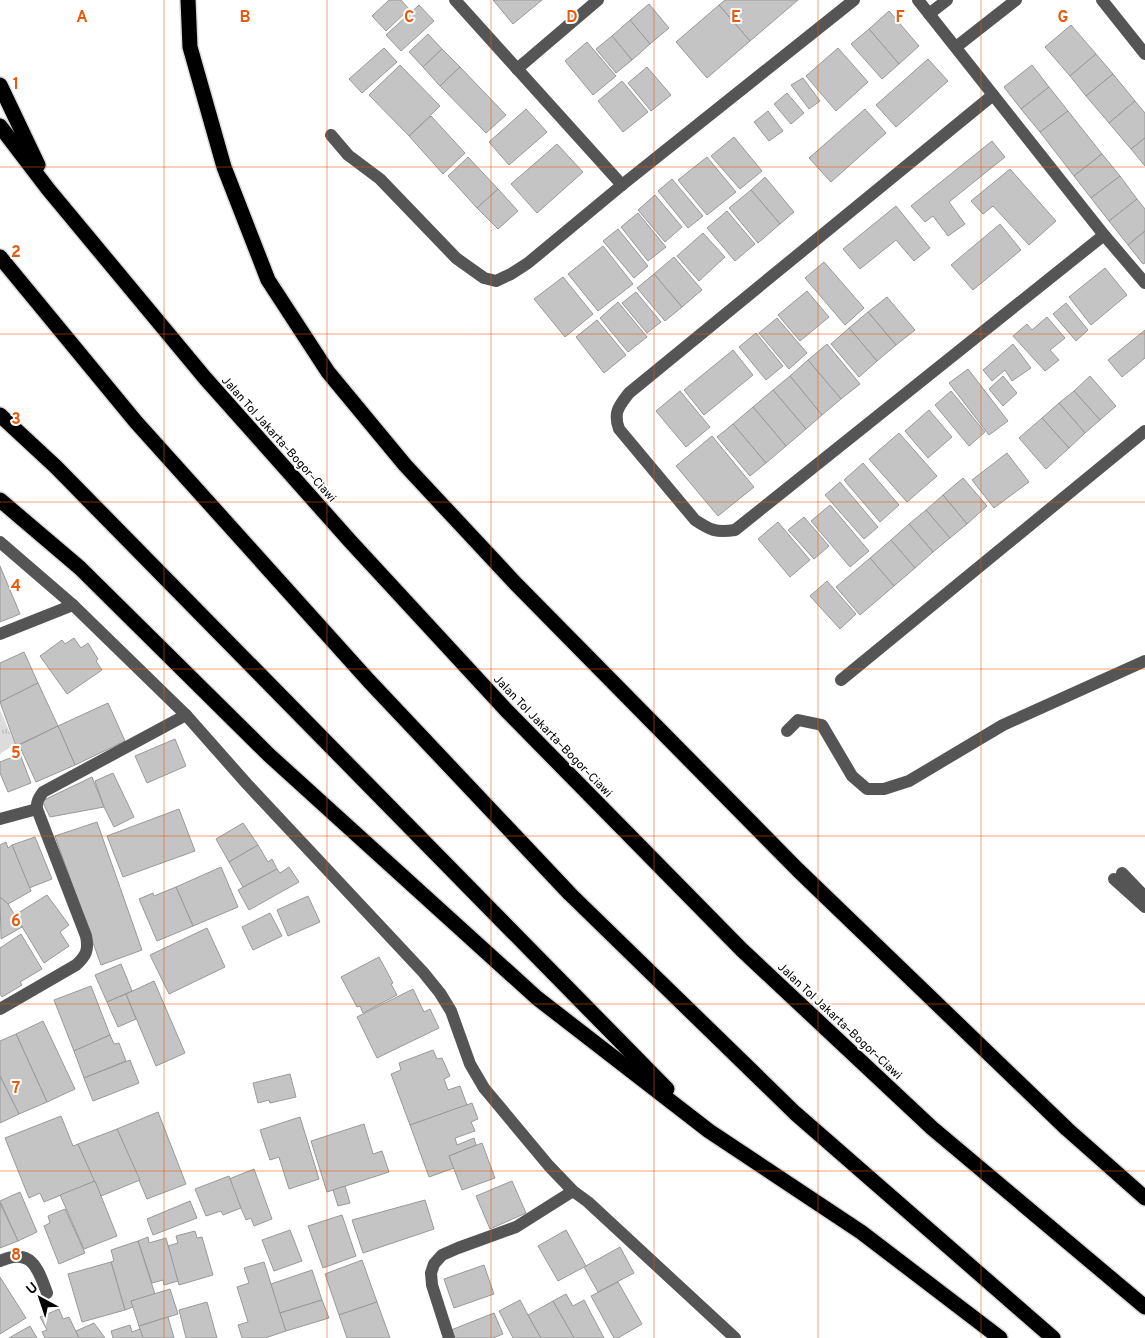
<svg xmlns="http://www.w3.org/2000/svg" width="1145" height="1338" viewBox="0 0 1145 1338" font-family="Overpass,sans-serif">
<defs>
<pattern id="grass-tufts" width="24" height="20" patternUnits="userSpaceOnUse" patternTransform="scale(1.25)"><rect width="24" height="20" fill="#dcdcdc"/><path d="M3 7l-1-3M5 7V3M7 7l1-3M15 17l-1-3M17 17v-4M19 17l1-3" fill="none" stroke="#bbb"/></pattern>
</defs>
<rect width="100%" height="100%" fill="#fff"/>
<path fill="url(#grass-tufts)" d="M0,710L15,744L0,754Z"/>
<g fill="#c4c4c4" stroke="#999">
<path d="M389,0H401L409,9L386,31L372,16Z"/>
<path d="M493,0H542L513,24Z"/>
<path d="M725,0H798L750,41L719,5Z"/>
<path d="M649,4L669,28L650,44L630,20Z"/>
<path d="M419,5L434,21L401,51L386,35Z"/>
<path d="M719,5L750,41L707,78L676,42Z"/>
<path d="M889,11L919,46L899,64L869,29Z"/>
<path d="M630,20L650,44L632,60L612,36Z"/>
<path d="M1071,25L1096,54L1070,76L1045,47Z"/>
<path d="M869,29L899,64L882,79L851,44Z"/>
<path d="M428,34L442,49L423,67L409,52Z"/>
<path d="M612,36L632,60L616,73L596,49Z"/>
<path d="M587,42L616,76L593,95L565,61Z"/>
<path d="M384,48L397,62L362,93L349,79Z"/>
<path d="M838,48L868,82L836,111L806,76Z"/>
<path d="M442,49L460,67L440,86L423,67Z"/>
<path d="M1096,54L1113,74L1086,96L1070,76Z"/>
<path d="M928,59L948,81L896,127L876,105Z"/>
<path d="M400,65L440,106L409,136L369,95Z"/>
<path d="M1032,65L1049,87L1021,109L1004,87Z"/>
<path d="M460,67L506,115L486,133L440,86Z"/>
<path d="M647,67L671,95L651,111L628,83Z"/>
<path d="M1113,74L1135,101L1109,123L1086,96Z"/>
<path d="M803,78L820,101L809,109L791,85Z"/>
<path d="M622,81L648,112L623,132L598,101Z"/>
<path d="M1049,87L1068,111L1040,132L1021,109Z"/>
<path d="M787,93L804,113L791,124L774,104Z"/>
<path d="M1135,101L1145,113V138L1131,149L1109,123Z"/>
<path d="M526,109L547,132L509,165L489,142Z"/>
<path d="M865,109L886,133L831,182L809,158Z"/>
<path d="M768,111L783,131L769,141L754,122Z"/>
<path d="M1068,111L1102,154L1074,176L1040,132Z"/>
<path d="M431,116L465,153L443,174L409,136Z"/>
<path d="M734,137L762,171L740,189L711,156Z"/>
<path d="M1145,138V166L1131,149Z"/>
<path d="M992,141L1005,157L949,202L965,224L948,236L933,216L925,222L911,206Z"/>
<path d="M557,144L583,172L537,213L511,184Z"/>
<path d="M1102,154L1120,176L1091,198L1074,176Z"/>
<path d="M468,157L498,189L477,208L448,176Z"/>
<path d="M707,157L736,192L707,215L678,180Z"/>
<path d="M1010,169L1056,221L1029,245L993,206L983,214L971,201Z"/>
<path d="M1120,176L1137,199L1109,221L1091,198Z"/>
<path d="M765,177L794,212L780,224L751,190Z"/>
<path d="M672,179L703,216L688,228L658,191Z"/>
<path d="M498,189L518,211L498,229L477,208Z"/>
<path d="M751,190L780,224L758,243L729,208Z"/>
<path d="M655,195L682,227L665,242L638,210Z"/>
<path d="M1137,199L1145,209V231L1128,245L1109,221Z"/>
<path d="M896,206L930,248L914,261L896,240L860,269L843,249Z"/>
<path d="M727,211L755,244L735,261L707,228Z"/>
<path d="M638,213L666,247L648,261L621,227Z"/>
<path d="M1000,224L1021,250L973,290L951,265Z"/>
<path d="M618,229L648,266L634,278L603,241Z"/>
<path d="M1145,231V263L1143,264L1128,245Z"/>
<path d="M703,233L725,257L699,281L677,256Z"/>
<path d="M603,246L633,284L598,311L568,274Z"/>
<path d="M674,257L702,290L682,307L654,274Z"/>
<path d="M824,262L864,308L845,325L805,278Z"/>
<path d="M1105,268L1127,295L1091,325L1069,297Z"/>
<path d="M654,274L682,307L665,321L637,288Z"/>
<path d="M563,277L593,314L565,337L534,299Z"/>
<path d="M807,291L829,317L800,341L778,315Z"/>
<path d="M636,292L661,322L647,333L622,303Z"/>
<path d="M887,297L915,330L896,345L868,312Z"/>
<path d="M618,302L647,337L628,352L600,318Z"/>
<path d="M1066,303L1088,330L1076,341L1053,314Z"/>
<path d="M868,312L896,345L877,361L849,328Z"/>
<path d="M1047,317L1065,338L1050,350L1059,360L1045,371L1013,336L1027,324L1032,330Z"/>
<path d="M777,318L807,353L789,369L759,333Z"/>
<path d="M597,320L626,355L604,373L576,337Z"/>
<path d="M849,328L877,361L859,377L831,344Z"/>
<path d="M1145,330V358L1122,377L1108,360Z"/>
<path d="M756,333L783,366L766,380L739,347Z"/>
<path d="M827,344L860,384L841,399L808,360Z"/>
<path d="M1013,344L1031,368L1012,381L1005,370L992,381L983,370Z"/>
<path d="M733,350L753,375L704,415L684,390Z"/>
<path d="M808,360L841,399L822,415L790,376Z"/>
<path d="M968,369L1008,421L989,435L949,383Z"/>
<path d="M790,376L822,415L806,429L773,390Z"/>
<path d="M1003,376L1017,393L1003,406L989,389Z"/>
<path d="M1090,376L1116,406L1100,420L1074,391Z"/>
<path d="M773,390L806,429L786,446L753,407Z"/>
<path d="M680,391L710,427L686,447L656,411Z"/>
<path d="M951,391L985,432L969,446L935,405Z"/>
<path d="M1074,391L1100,420L1085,433L1059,403Z"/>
<path d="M1059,403L1085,433L1069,448L1042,418Z"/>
<path d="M753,407L786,446L766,463L733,424Z"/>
<path d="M929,410L952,437L928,458L905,431Z"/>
<path d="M1042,418L1069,448L1046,469L1019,438Z"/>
<path d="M733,424L766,463L750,476L717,437Z"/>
<path d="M899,433L937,476L907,502L869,459Z"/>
<path d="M712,436L754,487L718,516L676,466Z"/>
<path d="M1007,453L1029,482L994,508L972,480Z"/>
<path d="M863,463L899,505L880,522L844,480Z"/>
<path d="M963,478L987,506L967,524L943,495Z"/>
<path d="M840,482L878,527L864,539L825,495Z"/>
<path d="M943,495L967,524L950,538L926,510Z"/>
<path d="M830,505L869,551L850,567L811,521Z"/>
<path d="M926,510L950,538L933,552L909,524Z"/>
<path d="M804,517L829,546L814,559L788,530Z"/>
<path d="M778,522L810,560L790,577L758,539Z"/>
<path d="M909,524L933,552L915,568L891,540Z"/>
<path d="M891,540L915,568L894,586L870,558Z"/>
<path d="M870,558L894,586L860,615L836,587Z"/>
<path d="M0,566L20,614L0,622Z"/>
<path d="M827,581L856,614L840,629L810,596Z"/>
<path d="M74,638L81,648L88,643L98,659L96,661L102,670L67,694L40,656L62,640L65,644Z"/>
<path d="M24,652L38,683L0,702V663Z"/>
<path d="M38,683L58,726L16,746L0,702Z"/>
<path d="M108,703L125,741L75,765L58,726Z"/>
<path d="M58,726L75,765L36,782L19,745Z"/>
<path d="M175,739L186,766L147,783L135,756Z"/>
<path d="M20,754L31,783L8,792L0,773V762Z"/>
<path d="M113,773L134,817L114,827L104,807L95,781Z"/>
<path d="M92,777L104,807L50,817L42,801Z"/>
<path d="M179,809L195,851L123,877L107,836Z"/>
<path d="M97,822L142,950L101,965L55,836Z"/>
<path d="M243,823L258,845L229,862L216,839Z"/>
<path d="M35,837L52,879L29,888L12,845Z"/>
<path d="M6,842L8,848L12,845L31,891L8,904L0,897V845Z"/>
<path d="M258,845L268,862L272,859L277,869L243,887L229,862Z"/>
<path d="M221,867L238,907L193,926L176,887Z"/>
<path d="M289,867L299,882L249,910L238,890L277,869L280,873Z"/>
<path d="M176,887L193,926L157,941L139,899L153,893L154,896Z"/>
<path d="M47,895L69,925L60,932L69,946L44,963L15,915Z"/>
<path d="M308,896L320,922L288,936L277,910Z"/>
<path d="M0,897L8,904L22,927L1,939Z"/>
<path d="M270,913L282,936L253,950L242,927Z"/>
<path d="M207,928L225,967L169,994L150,955Z"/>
<path d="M21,934L42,969L20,982L22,985L2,997L0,994V948Z"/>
<path d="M379,957L393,983L391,984L397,995L363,1013L360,1006L357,1007L341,977Z"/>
<path d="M121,964L132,991L107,1002L95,975Z"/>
<path d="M154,981L185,1053L156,1066L126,994Z"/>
<path d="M91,986L110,1035L74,1051L54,1000Z"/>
<path d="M413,989L424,1012L430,1009L439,1028L377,1058L357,1017Z"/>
<path d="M126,994L136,1019L118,1027L107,1002Z"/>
<path d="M43,1021L75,1089L47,1102L16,1034Z"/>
<path d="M16,1034L47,1102L19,1114L0,1076V1041Z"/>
<path d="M110,1035L114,1044L119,1043L126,1061L84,1078L74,1051Z"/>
<path d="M433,1050L437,1059L442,1058L450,1076L444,1079L448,1090L460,1086L467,1105L410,1125L391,1074L401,1070L399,1063Z"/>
<path d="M130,1060L139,1083L93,1101L84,1078Z"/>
<path d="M290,1074L296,1097L270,1103L269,1100L258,1103L253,1083Z"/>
<path d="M0,1076L19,1114L0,1123Z"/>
<path d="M472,1103L478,1119L471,1122L475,1131L455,1138L457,1145L474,1138L476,1145L449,1156L454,1168L429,1177L410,1125Z"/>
<path d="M158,1112L186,1184L147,1199L117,1129Z"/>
<path d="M61,1116L73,1146L78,1144L95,1181L44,1202L40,1193L29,1198L5,1138Z"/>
<path d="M300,1117L319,1179L289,1189L279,1157L270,1160L260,1130Z"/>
<path d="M364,1124L373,1154L382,1151L389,1172L327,1192L311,1141Z"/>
<path d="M117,1129L140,1180L101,1196L78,1144Z"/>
<path d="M482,1143L495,1178L462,1190L449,1156Z"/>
<path d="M254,1169L272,1219L254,1226L251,1218L246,1220L229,1179Z"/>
<path d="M229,1176L241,1208L223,1215L221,1211L206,1216L195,1189Z"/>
<path d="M95,1181L117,1236L84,1249L60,1195Z"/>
<path d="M512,1181L526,1213L490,1229L476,1196Z"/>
<path d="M345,1186L350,1203L338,1206L333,1190Z"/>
<path d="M20,1192L37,1232L18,1241L0,1201Z"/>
<path d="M425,1200L434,1229L363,1253L352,1220Z"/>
<path d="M190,1201L197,1218L153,1235L147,1219Z"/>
<path d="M0,1203L18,1241L0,1248Z"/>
<path d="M65,1209L85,1253L59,1264L44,1226L50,1223L48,1216Z"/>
<path d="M342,1215L356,1256L323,1268L308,1226Z"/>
<path d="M290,1230L302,1261L274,1271L262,1240Z"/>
<path d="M566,1230L586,1266L558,1281L538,1246Z"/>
<path d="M195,1231L197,1238L202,1237L213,1275L179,1285L168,1246L178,1243L176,1236Z"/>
<path d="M148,1237L149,1243L166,1238L178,1281L164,1285L163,1280L152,1283L138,1241Z"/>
<path d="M138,1241L155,1294L131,1301L133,1307L125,1310L111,1262L114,1261L111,1250Z"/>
<path d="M620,1247L634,1273L598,1292L584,1267Z"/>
<path d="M362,1260L377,1302L339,1315L325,1274Z"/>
<path d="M111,1262L125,1310L82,1322L68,1274Z"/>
<path d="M264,1262L286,1331L265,1338H242L238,1325L248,1322L237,1287L249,1283L244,1268Z"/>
<path d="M484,1265L494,1294L454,1308L444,1279Z"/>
<path d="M312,1270L322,1300L280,1313L271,1284Z"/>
<path d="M0,1277L26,1318L0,1334Z"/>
<path d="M618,1282L642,1324L618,1338H614L591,1296Z"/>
<path d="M170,1289L178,1314L139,1326L131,1301Z"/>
<path d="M566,1294L573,1306L584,1300L604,1338H574L553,1301Z"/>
<path d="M322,1300L329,1318L286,1331L280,1313Z"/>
<path d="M520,1300L528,1315L541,1338H513L499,1311Z"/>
<path d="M553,1301L574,1338H541L528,1315Z"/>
<path d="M207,1302L217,1338H186L179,1310Z"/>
<path d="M377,1302L390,1338H347L339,1315Z"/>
<path d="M59,1309L63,1319L69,1317L79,1338H45L42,1332L47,1330L40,1317Z"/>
<path d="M494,1313L503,1334L493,1338H455L451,1330Z"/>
<path d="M168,1317L174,1338H143L139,1326Z"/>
<path d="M94,1323L105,1338H79L76,1331Z"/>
<path d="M130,1325L132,1332L140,1329L143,1338H113L111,1331Z"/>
<path d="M30,1326L37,1338H9Z"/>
</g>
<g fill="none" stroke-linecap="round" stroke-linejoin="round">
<defs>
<g id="highway">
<path d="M188,0L190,47L224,167L268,280L328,372L405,465L516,584L798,870L1067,1129L1145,1198"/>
<path d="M0,85L38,165"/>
<path d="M0,126L48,189L205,378L350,541L506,710L742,950L932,1128L1145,1307"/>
<path d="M0,257L136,422L369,681L570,894L795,1113L1053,1338"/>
<path d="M0,415L56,467L667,1089"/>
<path d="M0,500L80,568L269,755L537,998L709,1131L861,1232L1000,1338"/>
</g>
</defs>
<use href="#highway" stroke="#dbdbdb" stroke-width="18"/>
<g stroke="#555" stroke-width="12">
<path d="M455,0L622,185"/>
<path d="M918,0L1104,235L1145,283"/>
<path d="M1102,0L1145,54"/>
<path d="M929,14L947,0"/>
<path d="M956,47L1016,0"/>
<path d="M517,69L598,0"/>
<path d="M993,95L629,393C619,406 613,412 619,429L695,520C710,530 716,533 735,530L1104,235"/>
<path d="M331,135L348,155L380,179L456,258L484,278L496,281L511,274L528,263L622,185L854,0"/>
<path d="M0,542L73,605L186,715L247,784L423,972L440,993L451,1011L470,1064L484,1088L549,1166L573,1191L588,1202L735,1338"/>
<path d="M0,634L73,605"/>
<path d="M841,680L1145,431"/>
<path d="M787,731L798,720L822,725L852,776L867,789H884L909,781L1003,725L1145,661"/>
<path d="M0,819L37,809"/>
<path d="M1122,873L1145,897"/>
<path d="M1114,879L1145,907"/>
<path d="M0,1009L76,965C86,956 89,950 86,936L37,809C36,802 39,798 43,792L186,715"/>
<path d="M0,1261C31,1247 38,1268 47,1293"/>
<path d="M449,1338L432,1285L431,1273L434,1264L442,1255L458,1248L516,1227L573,1191"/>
</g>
<use href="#highway" stroke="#000" stroke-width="15"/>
</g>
<path fill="none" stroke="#e8590c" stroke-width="1" stroke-opacity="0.55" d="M164,0V1338M327,0V1338M491,0V1338M654,0V1338M818,0V1338M981,0V1338M0,167H1145M0,334H1145M0,502H1145M0,669H1145M0,836H1145M0,1004H1145M0,1171H1145"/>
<g text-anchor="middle" stroke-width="4" stroke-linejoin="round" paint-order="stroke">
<g font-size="12" fill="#000" stroke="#fff">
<text transform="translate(279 439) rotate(48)" y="4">Jalan Tol Jakarta–Bogor–Ciawi</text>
<text transform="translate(553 736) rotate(46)" y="4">Jalan Tol Jakarta–Bogor–Ciawi</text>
<text transform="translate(840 1021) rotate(43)" y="4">Jalan Tol Jakarta–Bogor–Ciawi</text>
</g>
</g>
<g font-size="16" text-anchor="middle" font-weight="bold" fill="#e8590c" stroke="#fff" stroke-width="4" stroke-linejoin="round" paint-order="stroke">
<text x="82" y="22">A</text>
<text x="245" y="22">B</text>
<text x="409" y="22">C</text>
<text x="572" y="22">D</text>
<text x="736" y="22">E</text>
<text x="900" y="22">F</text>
<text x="1063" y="22">G</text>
<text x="16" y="89">1</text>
<text x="16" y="257">2</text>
<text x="16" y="424">3</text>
<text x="16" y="591">4</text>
<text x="16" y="758">5</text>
<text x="16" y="926">6</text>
<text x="16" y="1093">7</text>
<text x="16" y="1260">8</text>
</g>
<g transform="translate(40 1298) rotate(320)" stroke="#ffffff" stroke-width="4" paint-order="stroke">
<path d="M0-4L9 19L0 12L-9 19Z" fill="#000000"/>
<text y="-8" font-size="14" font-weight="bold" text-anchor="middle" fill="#000000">U</text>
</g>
</svg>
